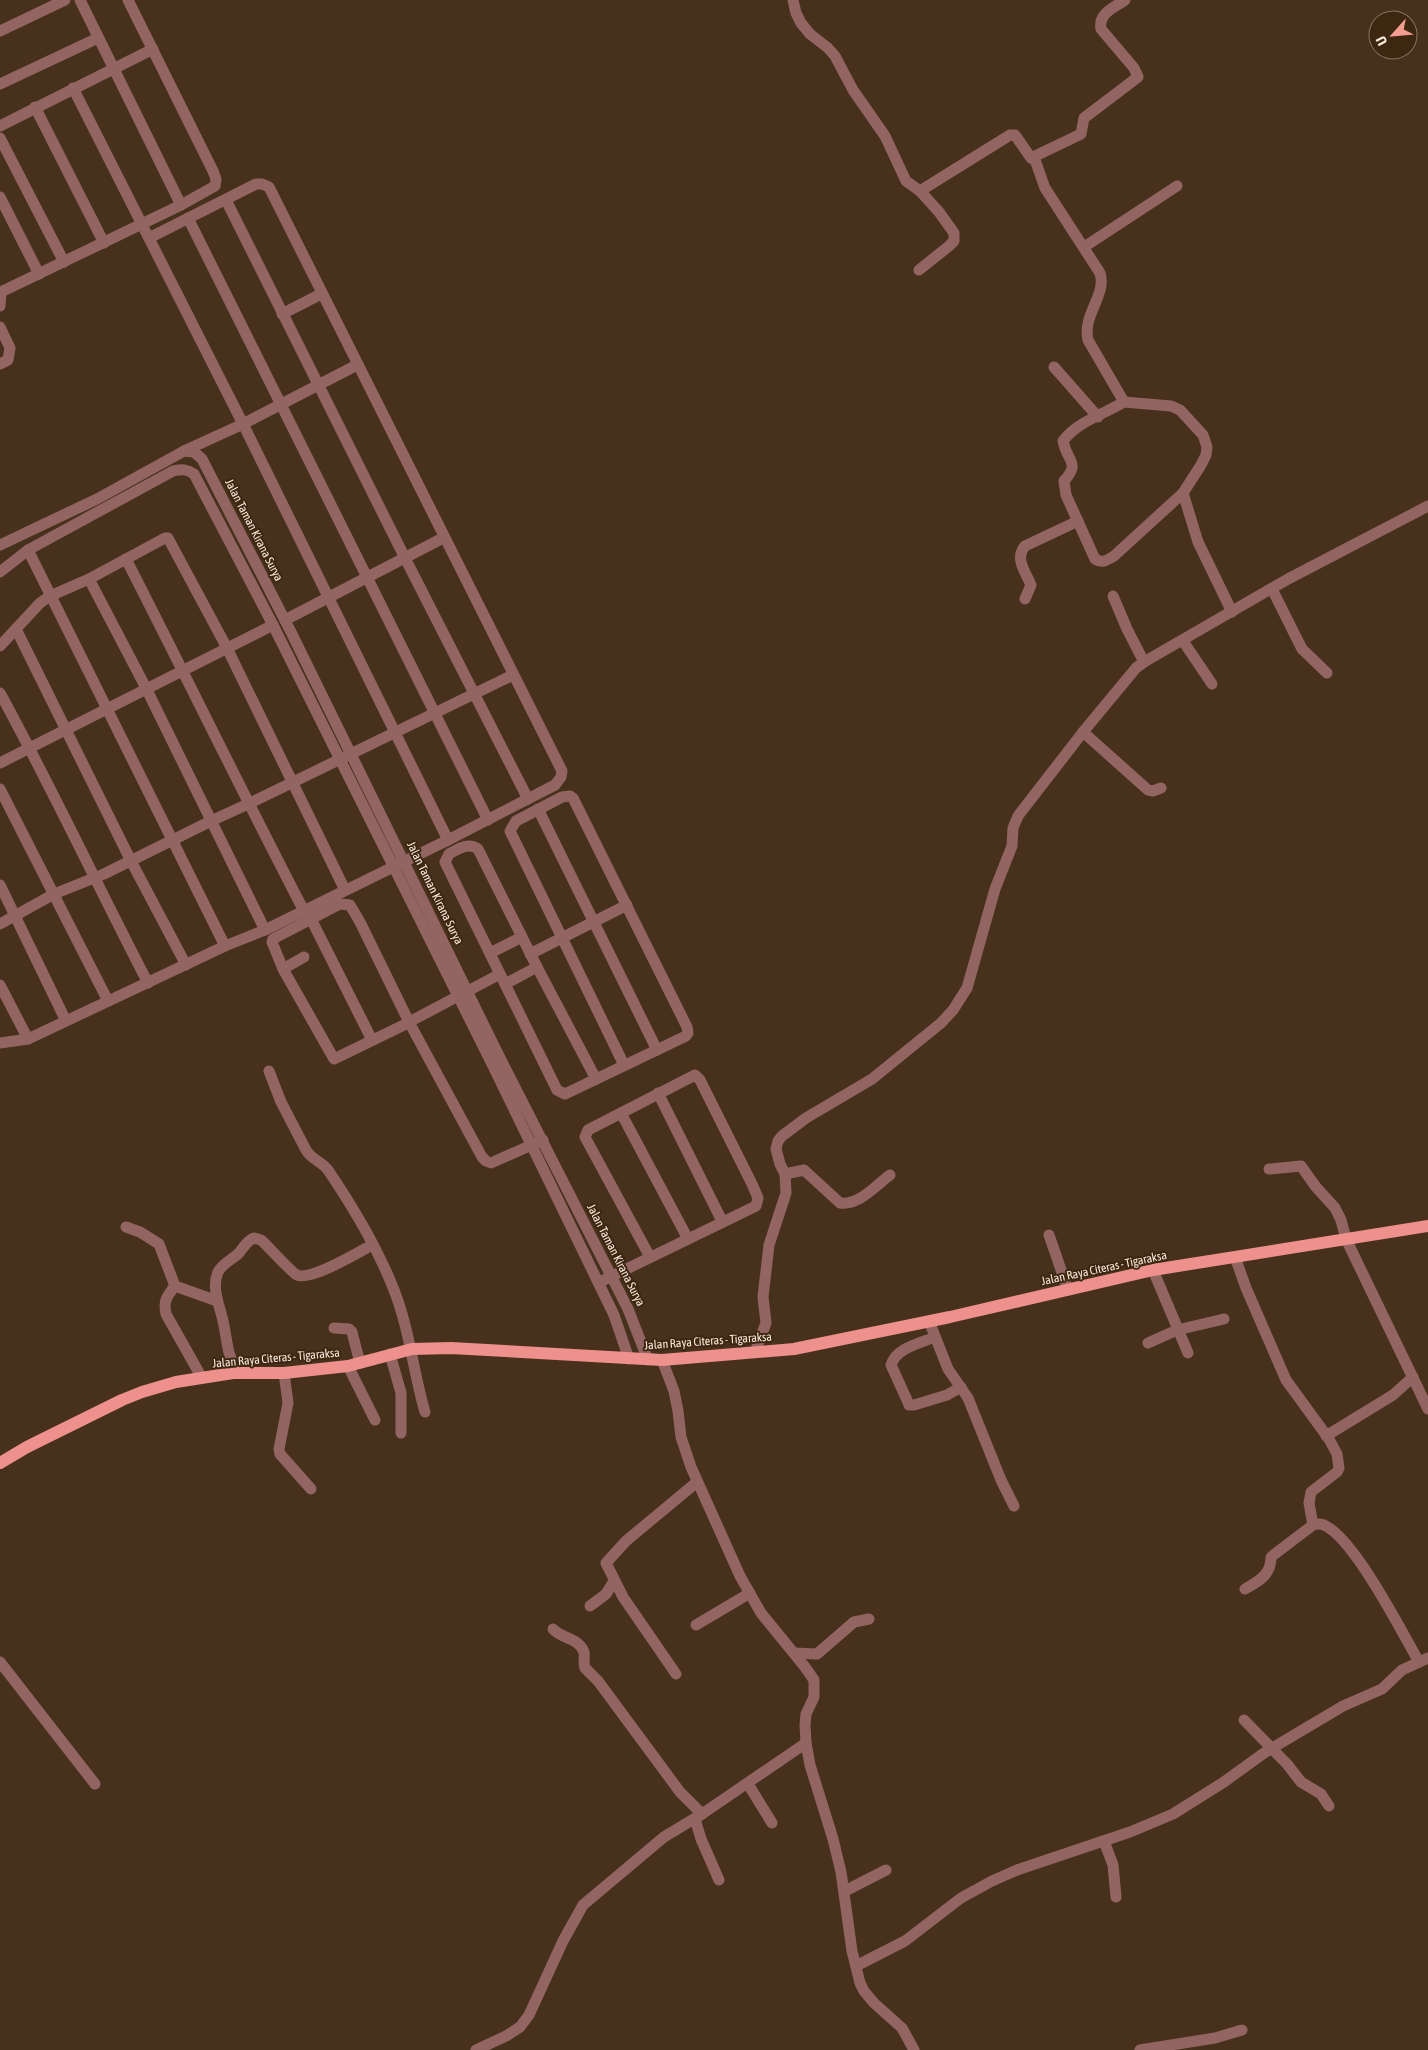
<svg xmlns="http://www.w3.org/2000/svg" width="1428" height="2050" viewBox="0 0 1428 2050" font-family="'Asap Condensed',sans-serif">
<rect width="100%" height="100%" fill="#48311c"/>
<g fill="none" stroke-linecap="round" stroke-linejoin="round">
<g stroke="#936562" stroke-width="11">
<path d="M80,0L181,205"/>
<path d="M793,0L796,13L801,23L810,34L828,48L835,56L853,90L885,136L906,181L920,191L939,212L954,233V241L949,246L919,270"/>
<path d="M0,31L65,0"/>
<path d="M0,84L98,38"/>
<path d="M73,88L245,428L448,840"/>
<path d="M35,107L104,243"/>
<path d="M0,126L153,49"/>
<path d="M0,138L64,262"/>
<path d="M1034,157L1045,188L1100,273C1107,295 1082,315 1088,340L1124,402C1104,414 1077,422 1063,441C1067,462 1081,462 1064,481L1066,495L1095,559C1103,564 1107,560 1114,556L1183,493L1201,465L1206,455L1207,447L1203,435L1180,410L1171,406L1124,402"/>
<path d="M920,191L1010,135H1015L1031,158L1081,134L1084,118L1138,77L1134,68L1101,29C1098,13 1114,8 1125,0"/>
<path d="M0,197L39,274"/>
<path d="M226,200L405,558L528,799"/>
<path d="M188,218L488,820"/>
<path d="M1084,247L1177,186"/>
<path d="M0,306L1,292L181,205L215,186L216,179L213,171L128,0"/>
<path d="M282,314L321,294"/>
<path d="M0,327L10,348L8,360L0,364"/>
<path d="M1054,367L1098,417"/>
<path d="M184,451L194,452L202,459L291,632L499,1056L628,1309L648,1360"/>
<path d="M1183,493L1198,542L1232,612"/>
<path d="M0,545L97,499L184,451L243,424L357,365"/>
<path d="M28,550L225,946"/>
<path d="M126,559C186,676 243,794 304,911"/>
<path d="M0,572L28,550L173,471C182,469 187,469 194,474L273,625L493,1066L614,1315L629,1359"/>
<path d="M89,579L146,688L265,930"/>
<path d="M1272,589L1302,649L1327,673"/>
<path d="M1113,596L1127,629L1144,662"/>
<path d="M1025,599L1031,585C1026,573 1014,558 1025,546L1078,521"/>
<path d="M285,620L443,538"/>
<path d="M16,629L131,861L186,965"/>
<path d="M1183,641L1212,684"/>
<path d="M0,646L40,603L50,596L89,579L165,538H168L227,648L345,890"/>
<path d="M0,693C52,788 98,887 148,983"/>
<path d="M1083,732L1148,790L1153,791L1161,788"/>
<path d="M0,763L273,625"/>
<path d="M0,789L108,1001"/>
<path d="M538,809L657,1050"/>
<path d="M0,885L66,1021"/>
<path d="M311,919L372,1040"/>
<path d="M0,924L54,894L104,874L211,821L248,804L513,675"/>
<path d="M490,953L522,937"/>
<path d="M530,954L627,905"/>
<path d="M537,967L596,1079"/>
<path d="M283,969L304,957"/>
<path d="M500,974L445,862L449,854C458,849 468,842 478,849L537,967L505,984L500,974L409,1022L406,1024L334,1059L283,969L272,942L273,939L340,904L350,905L360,922L409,1022L482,1157L486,1161L491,1163L543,1140"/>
<path d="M505,984L557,1090L565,1094L686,1036L688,1033L687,1027L573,798L570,796L562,797L516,821L510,831L624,1065"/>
<path d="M0,985L28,1039"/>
<path d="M0,1043L28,1039L225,946L265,930L448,840L555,785L561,777L562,771L269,187L262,184H256L149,238"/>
<path d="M269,1071L281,1102L306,1150C312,1160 321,1161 328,1170C353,1207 378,1249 394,1290C410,1331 413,1371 425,1412"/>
<path d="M658,1093L722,1221"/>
<path d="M621,1113L688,1239"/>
<path d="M1269,1169L1301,1166L1316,1187L1335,1208L1341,1220L1346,1239L1428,1409"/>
<path d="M785,1174L804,1170L840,1203C859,1206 876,1185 890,1175"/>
<path d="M126,1227L140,1232L159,1244L175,1286"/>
<path d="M1049,1235L1068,1290"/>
<path d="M1235,1257L1246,1288L1286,1380L1329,1439L1337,1454L1339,1468L1337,1472L1311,1492L1309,1503L1313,1525C1317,1524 1320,1523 1324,1525C1354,1538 1402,1632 1419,1662"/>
<path d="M1153,1270L1188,1353"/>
<path d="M604,1280L756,1206L758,1198L752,1184L700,1080L695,1075L588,1130L585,1137L650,1257"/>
<path d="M929,1321L948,1369L968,1398L1001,1480L1014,1506"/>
<path d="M334,1328L349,1329L352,1332L360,1363"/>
<path d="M935,1337C921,1343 896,1348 891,1365L907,1400L909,1405H914L947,1395L961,1387"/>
<path d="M1148,1343L1177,1330L1224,1319"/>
<path d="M755,1352L766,1323L763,1297L769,1245L786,1193L785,1174L780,1164L776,1149L778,1141L782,1136L806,1118L872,1079L941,1023L953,1010L967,988L995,889L1012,846L1013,828L1018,816L1083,732L1136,668L1144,662L1288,579L1428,506"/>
<path d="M390,1354L401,1393V1433"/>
<path d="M662,1360L674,1391L678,1411L681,1437L691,1467L740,1576L761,1613L805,1667L814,1680V1697L806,1714L805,1725L806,1743L810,1765L833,1839L841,1872L852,1951L860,1983L864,1991L874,2003L902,2028L914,2050"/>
<path d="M348,1366L375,1420"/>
<path d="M238,1373C226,1353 228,1343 223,1321C220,1306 211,1289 218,1272C222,1264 231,1260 238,1254C244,1248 246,1241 254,1238L261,1240C268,1246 291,1272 297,1275C311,1281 359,1252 372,1245"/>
<path d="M284,1373L288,1403L279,1449L280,1454L311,1489"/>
<path d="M202,1378L166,1314C163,1301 167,1296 175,1286L217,1301"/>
<path d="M1326,1436L1393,1395L1413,1377"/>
<path d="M1245,1589C1259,1581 1271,1575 1271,1557L1313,1525"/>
<path d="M590,1606L606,1594L614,1581"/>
<path d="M696,1625L750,1593"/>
<path d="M553,1629C562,1639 579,1638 584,1652C585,1658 583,1663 585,1668L598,1681L680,1792L702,1814"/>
<path d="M794,1653L817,1654L854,1622L869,1619"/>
<path d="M0,1662L95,1784"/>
<path d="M676,1674L623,1597L606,1563L626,1541L697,1482"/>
<path d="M1244,1720L1287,1764L1301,1782L1321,1794L1329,1806"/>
<path d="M748,1784L772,1823"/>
<path d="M695,1819L701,1839L719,1880"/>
<path d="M1104,1841L1113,1865L1116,1897"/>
<path d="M845,1891L886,1870"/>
<path d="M856,1966L905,1941L961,1898L992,1881L1017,1870L1130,1832L1173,1814L1224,1782L1264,1753L1343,1706L1382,1689L1402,1670L1428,1658"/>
<path d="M476,2050L506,2036L520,2027L529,2015L563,1941L583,1905L664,1837L702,1814L806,1743"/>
<path d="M1140,2050L1215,2038L1242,2030"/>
</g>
<path stroke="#ee908c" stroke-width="12" d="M0,1463L27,1447L122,1400L142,1392L176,1382L233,1373H284L348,1366L412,1349L451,1348L662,1360L794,1349L950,1317L1153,1270L1428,1226"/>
</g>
<g text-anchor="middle" stroke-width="4" stroke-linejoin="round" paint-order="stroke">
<g font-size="12" fill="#f8e9dc" stroke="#3e2711">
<text transform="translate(254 530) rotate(63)" y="4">Jalan Taman Kirana Surya</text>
<text transform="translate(435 893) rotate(64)" y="4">Jalan Taman Kirana Surya</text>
<text transform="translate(616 1255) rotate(63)" y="4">Jalan Taman Kirana Surya</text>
<text transform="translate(1104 1268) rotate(-12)" y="4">Jalan Raya Citeras - Tigaraksa</text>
<text transform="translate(708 1341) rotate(-4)" y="4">Jalan Raya Citeras - Tigaraksa</text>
<text transform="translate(276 1358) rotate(-5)" y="4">Jalan Raya Citeras - Tigaraksa</text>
</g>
</g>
<g transform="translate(1393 35) rotate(243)"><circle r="24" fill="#3e2711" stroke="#887562"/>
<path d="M0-4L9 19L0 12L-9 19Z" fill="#f59c91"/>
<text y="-8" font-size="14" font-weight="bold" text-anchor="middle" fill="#f8e9dc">U</text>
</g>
</svg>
